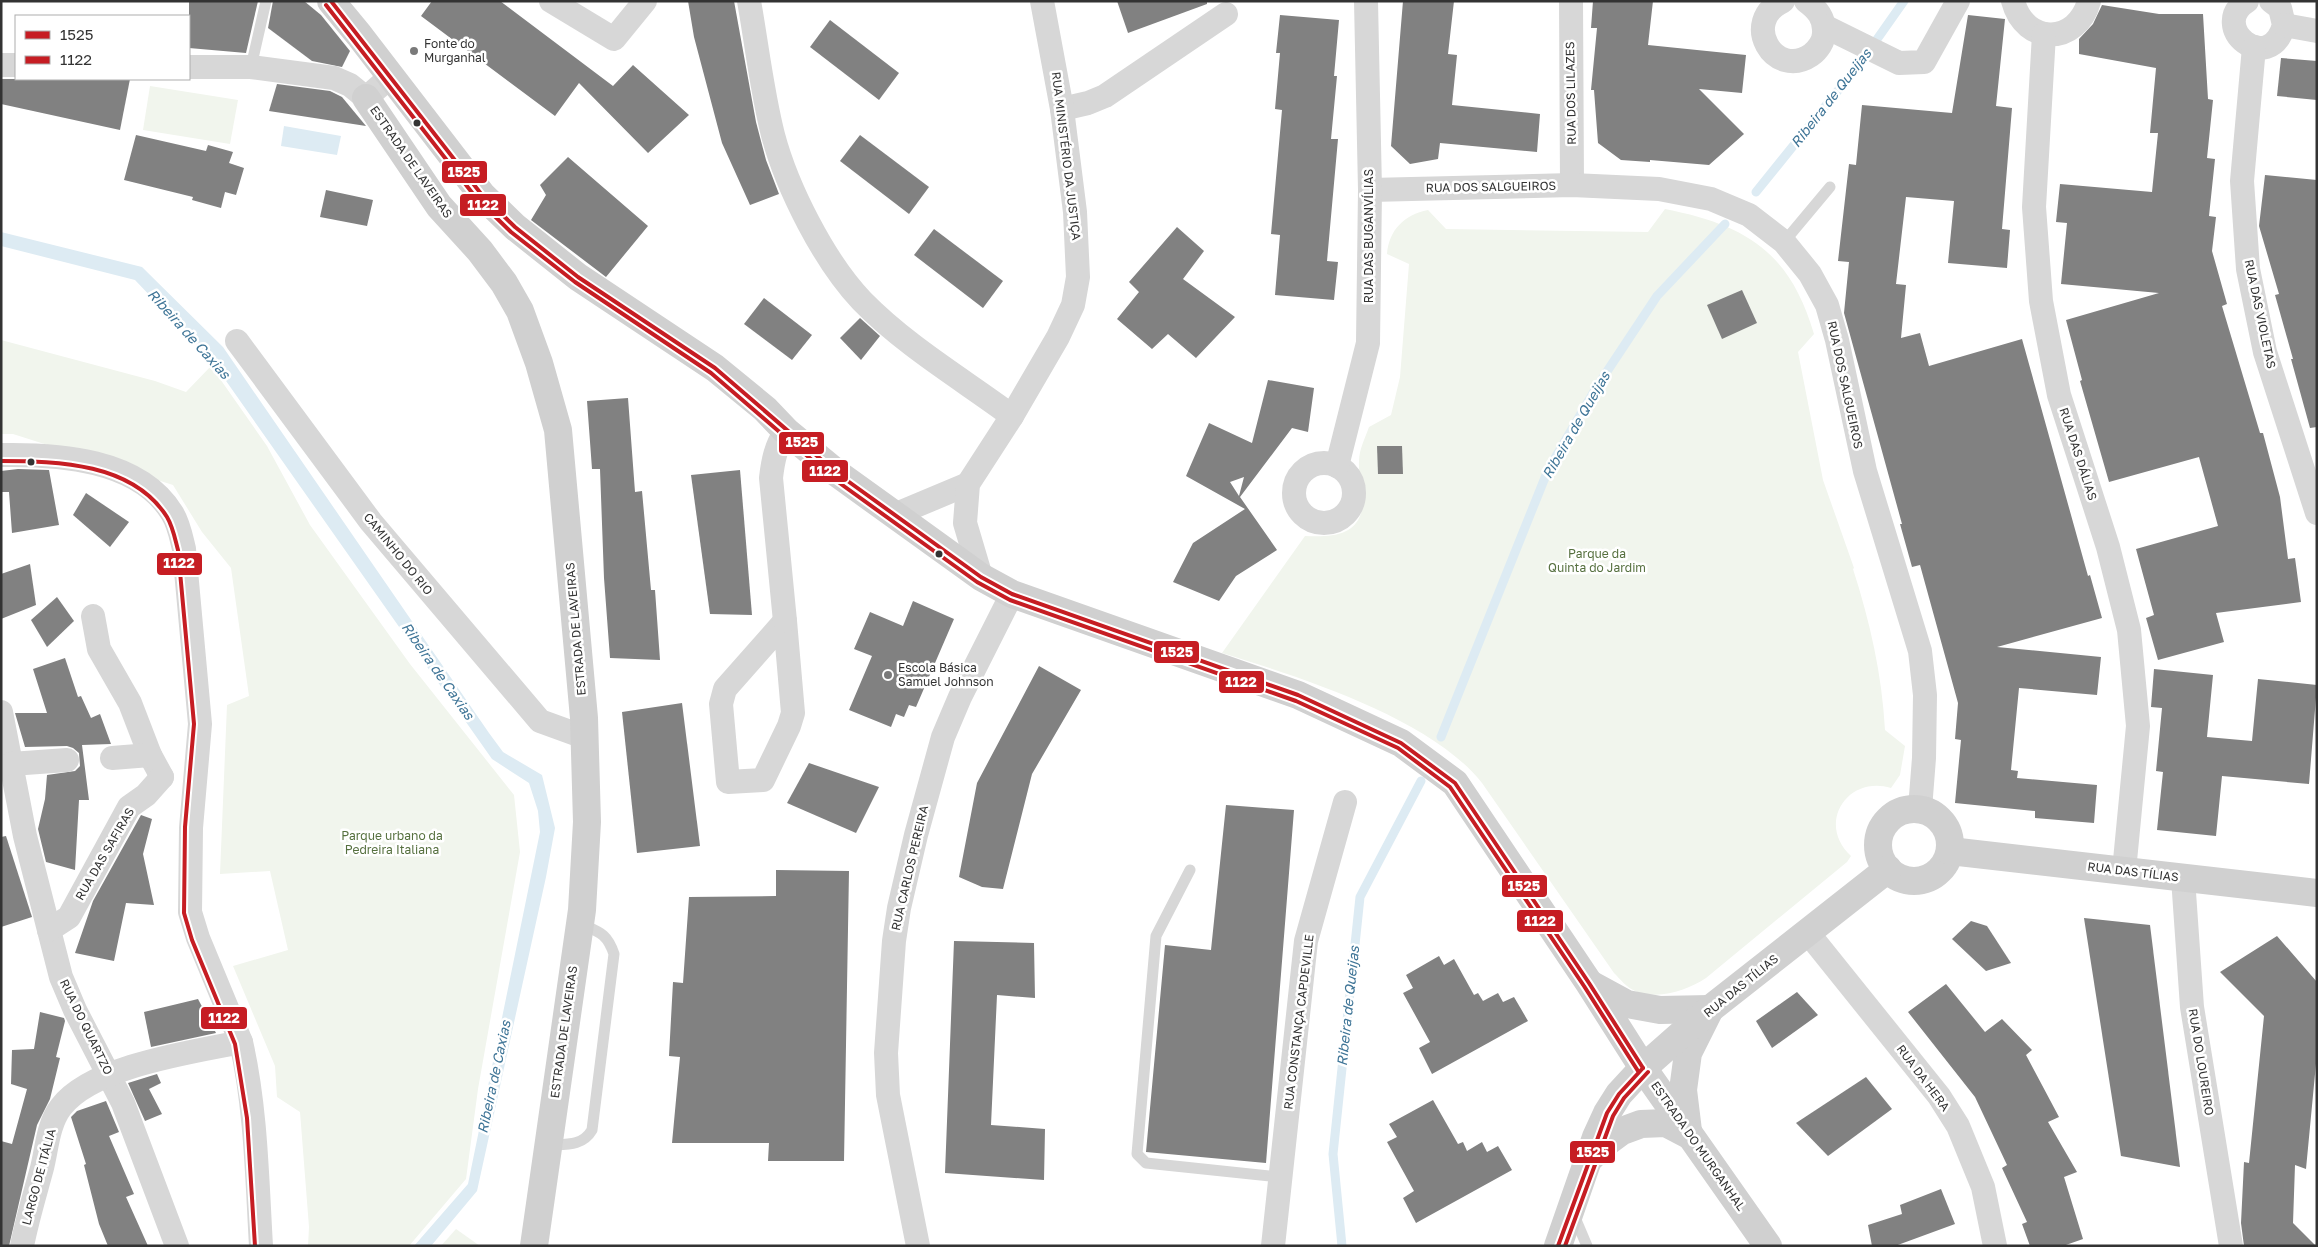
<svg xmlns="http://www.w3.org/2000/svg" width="2318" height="1247" viewBox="0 0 2318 1247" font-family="'Golos Text',sans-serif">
<rect width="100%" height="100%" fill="#fff"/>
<g fill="#f1f5ed">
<path d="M150,86L238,100L230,144L143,130Z"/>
<path d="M1665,209C1746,225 1790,252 1814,334L1798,352L1823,480L1854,568L1853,569C1870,622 1882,674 1885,730L1905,746L1900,775L1891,788C1847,775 1816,824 1851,856L1847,862L1706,978C1686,991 1659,1000 1635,991C1627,988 1620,979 1614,973L1482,783C1431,718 1300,677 1222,653L1305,536C1331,537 1360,537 1363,503C1364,489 1358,475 1359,461C1359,450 1365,438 1369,427L1391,415L1400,377L1409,264L1387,254C1389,230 1404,215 1428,210L1446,229L1648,232Z"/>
<path d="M1,340L155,381L186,392L211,366L267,446L310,525L410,664L514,795L520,852L478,1089L466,1179L409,1246H308L309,1227L300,1112L277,1097L275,1066L233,966L288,950L270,871L220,874L227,705L249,696L231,568L202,532L173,485L13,434H1Z"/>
<path d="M456,1229L480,1246H441Z"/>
</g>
<g fill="#ddebf3">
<path d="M284,126L341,136L337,155L281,146Z"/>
<path d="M1,232L142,267L223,347L489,733L503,752L542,775L555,828L546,877L477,1191L431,1246H414L468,1184L540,832L538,811L529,783L492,759L212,361L135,280L1,246Z"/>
</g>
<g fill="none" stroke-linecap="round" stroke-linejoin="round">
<g stroke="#ddebf3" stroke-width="9">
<path d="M1756,192L1861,62L1904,1"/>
<path d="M1441,737L1548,470L1596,388L1657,296L1725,224"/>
<path d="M1342,1246L1333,1154L1360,897L1421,781"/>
</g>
</g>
<g fill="#818181" fill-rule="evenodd">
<path d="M189,1H258L246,53L189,48Z"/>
<path d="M273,1H304L321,15L350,51L342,67L312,61L268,28Z"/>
<path d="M432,1H500L613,86L633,65L689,115L648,153L579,83L555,116L421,16Z"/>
<path d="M688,1H734L756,122L766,160L779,194L750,205L722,143L694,37Z"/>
<path d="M1117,1H1207V4L1128,33Z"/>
<path d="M1403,1H1454L1448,54L1457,55L1452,105L1540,114L1537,152L1440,143L1438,159L1410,164L1391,146Z"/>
<path d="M1593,1H1653L1648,45L1746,55L1742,93L1699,89L1744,134L1709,165L1650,160V162L1621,160L1598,143L1594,90H1591L1597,28H1591Z"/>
<path d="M2102,5L2159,14H2203L2208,99L2213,100L2207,158L2215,159L2209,216L2216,217L2212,251L2227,304L2222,306L2260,433H2263L2280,497L2288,559L2295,558L2301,602L2216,613L2224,642L2158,660L2146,618L2154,615L2136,549L2218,526L2199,457L2109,482L2080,381L2082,380L2066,320L2159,293L2061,284L2067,223L2056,222L2060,184L2152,192L2158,133H2150L2156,68L2079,54V39L2093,24Z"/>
<path d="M1280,15L1339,20L1334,76H1337L1331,139H1338L1327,261L1338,262L1334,300L1275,295L1280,235L1271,234L1282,110L1275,109L1280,53H1276Z"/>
<path d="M1968,15L2005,19L1996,106L2012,108L2002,229L2010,230L2007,268L1948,263L1954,201L1906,197L1896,284L1906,285L1901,338L1920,333L1929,366L2022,339L2088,576L2090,575L2102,618L1997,647L2101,657L2097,695L2019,688L2011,770L2018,771L2017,778L2097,785L2094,823L2035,818V811L1955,803L1961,740L1955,739L1958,703L1920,565L1912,567L1900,524H1902L1844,313L1849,262L1838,261L1849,164L1856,165L1862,105L1952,113Z"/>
<path d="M830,20L899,73L879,100L810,47Z"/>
<path d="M2281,58L2317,61V100L2277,96Z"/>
<path d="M1,79H130L120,130L1,104Z"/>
<path d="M277,84L330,91L342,97L366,126L269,111Z"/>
<path d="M136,135L206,151L208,145L233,152L229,163L244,168L236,195L225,192L221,208L192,200L193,197L124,180Z"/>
<path d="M860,135L929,187L909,214L840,161Z"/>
<path d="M568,157L648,226L606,277L531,220L546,195L540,185Z"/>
<path d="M2265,175L2317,180V427L2310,428L2291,359H2293L2275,295L2279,294L2259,226Z"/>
<path d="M326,190L373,200L367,226L320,217Z"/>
<path d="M1177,227L1204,251L1183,279L1235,317L1196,358L1168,334L1152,349L1117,319L1139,292L1129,282Z"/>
<path d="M934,229L1003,281L983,308L914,255Z"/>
<path d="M1742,290L1757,323L1722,339L1707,305Z"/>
<path d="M764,298L812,335L792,360L744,324Z"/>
<path d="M860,318L880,336L861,360L840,338Z"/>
<path d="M1268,380L1314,388L1308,432L1292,428L1240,497L1277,550L1236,576L1219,601L1173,582L1193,543L1245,509L1186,476L1209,423L1252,443ZM1244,477L1239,496L1230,482Z"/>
<path d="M628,398L635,492L642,491L651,590H655L660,660L610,658L604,578L600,469H592L587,401Z"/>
<path d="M1377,446H1402L1403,474H1378Z"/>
<path d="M18,469L49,470L59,525L12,533L9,492H2L1,471Z"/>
<path d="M740,470L752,615L710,614L691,475Z"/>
<path d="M86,493L129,522L110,547L73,515Z"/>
<path d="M30,564L36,605L1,619V574Z"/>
<path d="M57,597L74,621L47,647L31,620Z"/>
<path d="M913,601L954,619L916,707L909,705L904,717L896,714L891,727L849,710L872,656L854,649L870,612L903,626Z"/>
<path d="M65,658L78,697L81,696L91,718L100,714L111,744L82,745L89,800H79L75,870L46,862L38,829L45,799L47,775L75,771L80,766L79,753L73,748L67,746L25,747L15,713H47L33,669Z"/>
<path d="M1039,666L1081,690L1032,774L1003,889L982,887L959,877L977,783Z"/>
<path d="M2154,669L2213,675L2207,737L2252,741L2258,679L2317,685L2309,784L2222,776L2216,836L2157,830L2163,772L2156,771L2162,708L2151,707Z"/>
<path d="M682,703L700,846L637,853L622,712Z"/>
<path d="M809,763L879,787L856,833L787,803Z"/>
<path d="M1226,805L1294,810L1266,1163L1146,1152L1165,945L1211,950Z"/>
<path d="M141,815L152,819L143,854L154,905L126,903L114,961L75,953L93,901Z"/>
<path d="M6,836L32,917L1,927V837Z"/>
<path d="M776,870L849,871L844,1161H768L769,1143H672L680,1057L669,1056L673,982L683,983L689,897L776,896Z"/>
<path d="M2084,918L2150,925L2180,1167L2121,1156Z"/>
<path d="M1971,921L1987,926L2011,963L1986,971L1952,939Z"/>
<path d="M2277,936L2317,982V1053L2306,1169L2295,1165L2293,1223L2316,1246H2244L2241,1223L2244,1162L2249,1163L2264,1016L2220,972Z"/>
<path d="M954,941L1034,943L1035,998L997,995L991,1125L1045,1129L1044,1180L945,1173Z"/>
<path d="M1439,956L1444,965L1454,959L1474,995L1478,993L1483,1001L1498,993L1503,1002L1514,997L1528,1021L1432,1074L1419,1048L1430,1042L1403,993L1413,988L1406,975Z"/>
<path d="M1946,984L1985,1032L2002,1019L2032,1050L2026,1055L2059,1117L2048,1122L2077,1172L2064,1177L2083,1239L2063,1246H2030L2022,1224L2027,1222L2002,1168L2007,1165L1975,1097L1908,1012Z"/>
<path d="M1797,992L1818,1015L1772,1048L1756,1021Z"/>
<path d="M198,999L216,1033L151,1047L144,1012Z"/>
<path d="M40,1012L64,1018L65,1021L56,1057L60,1058L50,1099L37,1125L9,1246H1V1141L12,1144L27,1089L11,1084L12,1050L34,1049Z"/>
<path d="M157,1074L161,1083L149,1089L162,1114L145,1121L128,1083Z"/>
<path d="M1866,1077L1892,1109L1828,1156L1796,1123Z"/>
<path d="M1433,1100L1458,1144L1463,1142L1467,1151L1482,1142L1487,1152L1498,1146L1512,1170L1416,1223L1403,1198L1414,1191L1387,1142L1397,1137L1389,1124Z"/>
<path d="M106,1101L119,1132L109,1136L134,1194L126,1197L148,1246H108L99,1224L84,1165L86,1164L71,1117L77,1111Z"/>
<path d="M1941,1189L1955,1224L1895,1246H1872L1868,1225L1902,1214L1900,1205Z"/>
</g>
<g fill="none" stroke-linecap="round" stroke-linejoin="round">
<g stroke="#d7d7d7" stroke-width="11">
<path d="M251,67L266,1"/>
<path d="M1784,242L1830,187"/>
<path d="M1190,870L1156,936L1137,1154L1146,1163L1280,1177"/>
<path d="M548,1145C565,1144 582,1147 592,1130L614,954C607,933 599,932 581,924"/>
<path d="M1573,1213L1587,1246"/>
</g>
<g stroke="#d7d7d7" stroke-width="24">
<path d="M551,1L614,39L645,1"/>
<path d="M749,1C757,46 762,92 773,135C787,188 824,261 862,301C906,346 962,379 1012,416"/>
<path d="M1571,1L1572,185"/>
<path d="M1783,1C1740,21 1774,80 1811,55C1818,50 1824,41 1824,33C1825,18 1817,9 1806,1"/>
<path d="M2013,1C2025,46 2077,45 2089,1"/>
<path d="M2247,1C2207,26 2269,78 2284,25L2280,8L2271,1"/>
<path d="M2284,25L2317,31"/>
<path d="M1824,26L1899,63L1924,62L1958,1"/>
<path d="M2044,34L2034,207L2041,301L2059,395L2108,547L2129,630L2138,726L2124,871"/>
<path d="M2254,47L2242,181L2248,269L2265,352L2317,513"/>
<path d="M1,65H16"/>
<path d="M189,67H251L334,78L350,85L366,98L390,77"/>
<path d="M1062,109L1088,103L1105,96L1226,14"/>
<path d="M1370,190L1572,185L1659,189L1711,199L1749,215L1784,242L1810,274L1827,305L1837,340L1865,471L1920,651L1925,695L1924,758L1920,809"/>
<path d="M237,341L371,522L540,721L584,737"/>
<path d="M1,455C58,454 139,459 172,513C179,524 181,537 184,549L200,724L191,828L190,912L198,938L241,1042C256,1108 257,1178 261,1246"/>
<circle cx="1324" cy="493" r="30"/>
<path d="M1337,466L1368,343L1370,190L1366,1"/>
<path d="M894,515L968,484"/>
<path d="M981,577L965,523L968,484L1012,416L1058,337L1073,305L1078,277L1075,212L1062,109L1042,1"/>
<path d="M93,616L99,649L130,703L150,755L162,777"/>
<path d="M785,621L793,713L789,726L763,780L728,782L721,704L725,689Z"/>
<path d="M785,621L771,478C773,460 776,446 786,431"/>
<path d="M1,712L25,836L61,977L75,1010L123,1103L177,1246"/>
<path d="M112,758L150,755"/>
<path d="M11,764L67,760"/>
<path d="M2183,878L2192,1007L2231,1246"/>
<path d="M49,930L69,917L129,807L146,795L162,777"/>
<path d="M1808,933L1939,1096L1958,1126L1983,1187L1995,1246"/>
<path d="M22,1246C27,1220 35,1194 42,1168C47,1148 48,1124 61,1107C92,1066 192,1052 241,1042"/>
<path d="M918,1246L888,1095L886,1053L894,941L899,908L916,835L943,737L960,697L1012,594"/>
<path d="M1273,1246L1306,941L1345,802"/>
</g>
<g stroke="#d0d0d0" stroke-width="28">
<path d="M331,1L359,35L482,195L515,227L578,277L715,368L765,409L786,431L838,474L981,577L1012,594L1298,695L1401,743L1455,783L1589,983L1643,1068L1768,1246"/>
<path d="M366,98L439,206L480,251L504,283L520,311L539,363L558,430L584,718L587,822L582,910L534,1246"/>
<circle cx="1914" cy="845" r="36"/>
<path d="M1950,851L2317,893"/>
<path d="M1592,985L1627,1004L1660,1010L1710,1009L1688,1053L1683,1090L1688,1131"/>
<path d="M1591,1157L1603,1145L1622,1131L1641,1124L1666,1123L1689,1135"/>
<path d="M1558,1246L1596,1137L1607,1113L1619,1094L1643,1068L1710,1009L1888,869"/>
</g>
<defs>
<g id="bus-1">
<path d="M331,1L482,195L515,227L578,277L715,368L838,474L981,577L1012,594L1298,695L1401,743L1455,783L1589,983L1643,1068"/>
<path d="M1558,1246L1607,1113L1619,1094L1643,1068"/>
</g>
<g id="bus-2">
<path d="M326,5L477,199L511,232L575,282L711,373L834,479L977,582L1010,600L1296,701L1398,748L1450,787L1584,986L1638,1071"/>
<path d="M1,461C58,461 133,463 167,517C173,527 175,539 178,550L194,724L185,827L184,913L192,940L235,1044L247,1118L255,1246"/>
<path d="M1565,1246L1613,1116L1624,1098L1648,1072"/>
</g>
</defs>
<use href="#bus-1" stroke="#fff" stroke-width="8"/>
<use href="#bus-2" stroke="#fff" stroke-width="8"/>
<use href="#bus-1" stroke="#c61d23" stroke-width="4"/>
<use href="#bus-2" stroke="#c61d23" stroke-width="4"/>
</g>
<g fill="#7a7a7a" stroke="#fff" stroke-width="2">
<circle cx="414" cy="51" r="5"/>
<circle cx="888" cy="675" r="5"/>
</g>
<g fill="#333" stroke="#fff" stroke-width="2">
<circle cx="417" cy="123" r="4.5"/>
<circle cx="31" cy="462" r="4.5"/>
<circle cx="939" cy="554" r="4.5"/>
</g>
<g text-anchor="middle" stroke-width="5" stroke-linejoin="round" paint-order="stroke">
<g font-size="12" fill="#333" stroke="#fff" text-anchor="start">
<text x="424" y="48">Fonte do<tspan x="424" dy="14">Murganhal</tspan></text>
<text x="898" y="672">Escola Básica<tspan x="898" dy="14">Samuel Johnson</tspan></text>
</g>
<g font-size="12" fill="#333" stroke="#fff">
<text transform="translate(1571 93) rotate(-91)" y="4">RUA DOS LILAZES</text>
<text transform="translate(1066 156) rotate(83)" y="4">RUA MINISTÉRIO DA JUSTIÇA</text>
<text transform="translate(411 162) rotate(55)" y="4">ESTRADA DE LAVEIRAS</text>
<text transform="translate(1491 187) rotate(-1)" y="4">RUA DOS SALGUEIROS</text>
<text transform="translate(1369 236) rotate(-90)" y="4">RUA DAS BUGANVÍLIAS</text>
<text transform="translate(2260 314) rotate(78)" y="4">RUA DAS VIOLETAS</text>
<text transform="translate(1845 385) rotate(78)" y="4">RUA DOS SALGUEIROS</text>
<text transform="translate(2078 454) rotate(72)" y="4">RUA DAS DÁLIAS</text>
<text transform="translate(398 554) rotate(51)" y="4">CAMINHO DO RIO</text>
<text transform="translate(576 629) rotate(-95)" y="4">ESTRADA DE LAVEIRAS</text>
<text transform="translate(105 854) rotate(-60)" y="4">RUA DAS SAFIRAS</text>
<text transform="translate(910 868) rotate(-77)" y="4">RUA CARLOS PEREIRA</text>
<text transform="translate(2133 872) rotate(7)" y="4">RUA DAS TÍLIAS</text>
<text transform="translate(1741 986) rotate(-39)" y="4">RUA DAS TÍLIAS</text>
<text transform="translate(1299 1022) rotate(-83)" y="4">RUA CONSTANÇA CAPDEVILLE</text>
<text transform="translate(86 1027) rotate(64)" y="4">RUA DO QUARTZO</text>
<text transform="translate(564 1032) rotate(-82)" y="4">ESTRADA DE LAVEIRAS</text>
<text transform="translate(2201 1062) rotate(81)" y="4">RUA DO LOUREIRO</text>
<text transform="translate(1923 1078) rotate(53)" y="4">RUA DA HERA</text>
<text transform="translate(1698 1146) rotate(55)" y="4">ESTRADA DO MURGANHAL</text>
<text transform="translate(39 1177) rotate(-75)" y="4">LARGO DE ITÁLIA</text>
</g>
<g font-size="12" fill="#56703f" stroke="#fff">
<text x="1597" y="558">Parque da<tspan x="1597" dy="14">Quinta do Jardim</tspan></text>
<text x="392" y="840">Parque urbano da<tspan x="392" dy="14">Pedreira Italiana</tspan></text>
</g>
<g font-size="14" font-style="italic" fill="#3f7597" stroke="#fff">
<text transform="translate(1831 98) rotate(-52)" y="5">Ribeira de Queijas</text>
<text transform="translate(189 334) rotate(48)" y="5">Ribeira de Caxias</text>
<text transform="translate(1576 425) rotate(-60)" y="5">Ribeira de Queijas</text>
<text transform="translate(438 671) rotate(55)" y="5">Ribeira de Caxias</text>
<text transform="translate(1348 1006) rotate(-84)" y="5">Ribeira de Queijas</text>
<text transform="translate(494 1077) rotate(-78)" y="5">Ribeira de Caxias</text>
</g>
</g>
<g stroke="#fff" stroke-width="2">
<rect x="441" y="160" width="47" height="24" rx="5" fill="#c61d23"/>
<rect x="459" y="193" width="48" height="24" rx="5" fill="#c61d23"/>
<rect x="778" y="431" width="47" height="24" rx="5" fill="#c61d23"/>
<rect x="801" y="459" width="48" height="24" rx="5" fill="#c61d23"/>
<rect x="156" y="552" width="47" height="24" rx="5" fill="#c61d23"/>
<rect x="1153" y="640" width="47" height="24" rx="5" fill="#c61d23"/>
<rect x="1218" y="670" width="47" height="24" rx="5" fill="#c61d23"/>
<rect x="1501" y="874" width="47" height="24" rx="5" fill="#c61d23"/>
<rect x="1516" y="909" width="48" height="24" rx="5" fill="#c61d23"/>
<rect x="200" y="1006" width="48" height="24" rx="5" fill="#c61d23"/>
<rect x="1569" y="1140" width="47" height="24" rx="5" fill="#c61d23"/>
</g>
<g font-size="14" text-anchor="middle" font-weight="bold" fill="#fff">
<text x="464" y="177">1525</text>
<text x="483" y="210">1122</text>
<text x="802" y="447">1525</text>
<text x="825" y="476">1122</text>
<text x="179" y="568">1122</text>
<text x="1177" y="657">1525</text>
<text x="1241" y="687">1122</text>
<text x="1524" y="891">1525</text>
<text x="1540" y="926">1122</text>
<text x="224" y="1023">1122</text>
<text x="1593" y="1157">1525</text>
</g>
<rect width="2318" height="1247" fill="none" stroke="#333333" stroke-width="5"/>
<rect x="15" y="15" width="175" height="65" fill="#ffffff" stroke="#adadad"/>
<rect x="25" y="31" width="25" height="8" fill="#c61d23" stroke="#adadad"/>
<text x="60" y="40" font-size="15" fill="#333333">1525</text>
<rect x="25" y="56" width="25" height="8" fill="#c61d23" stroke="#adadad"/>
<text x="60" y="65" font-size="15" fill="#333333">1122</text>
</svg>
